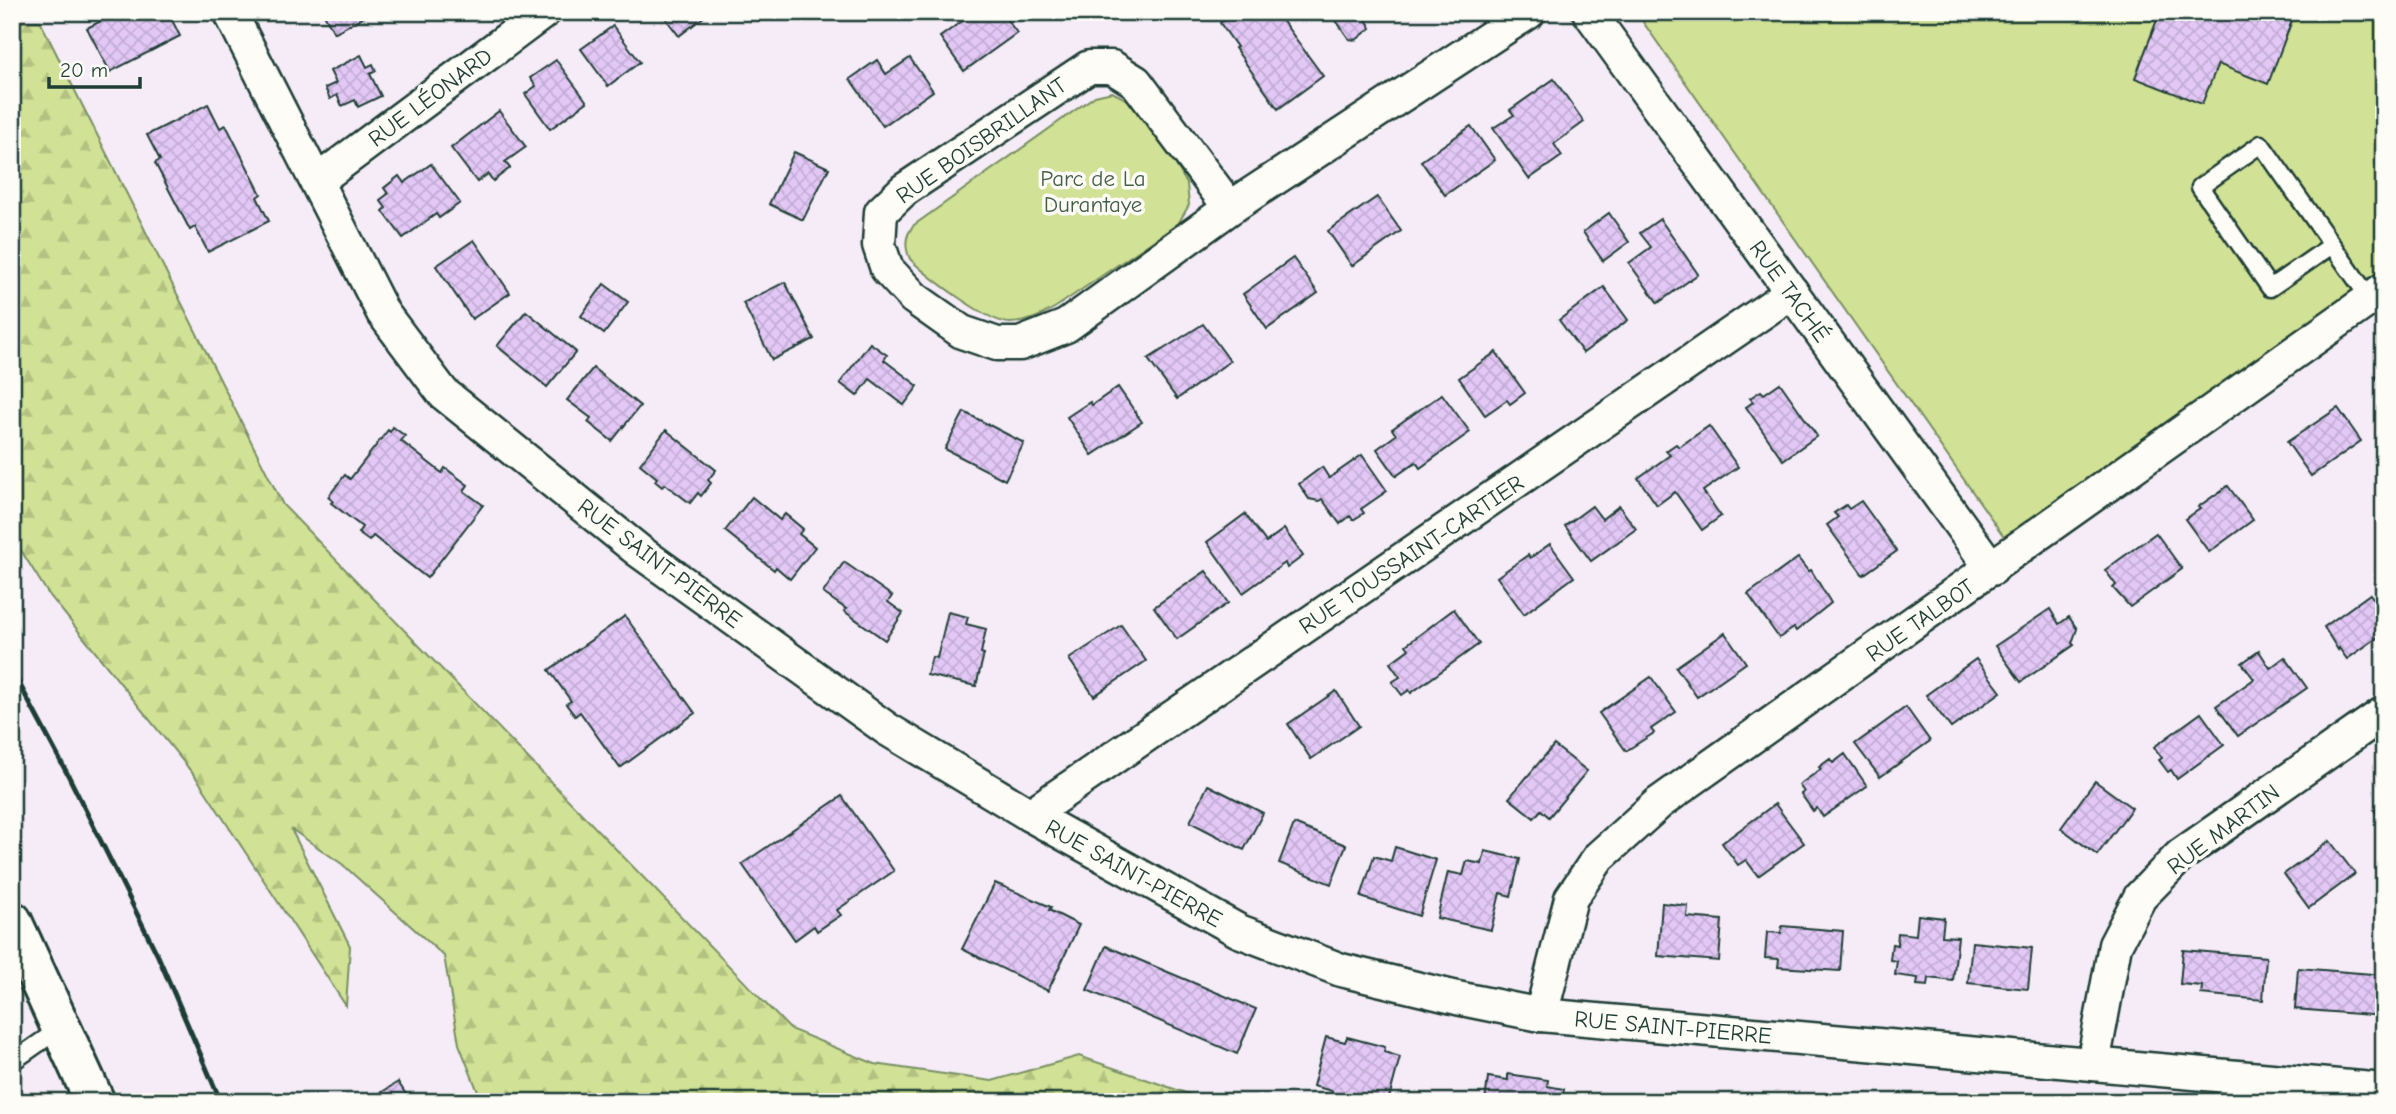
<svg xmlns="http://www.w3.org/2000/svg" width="2396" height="1114" viewBox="0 0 2396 1114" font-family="'Comic Neue',sans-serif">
<defs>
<pattern id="forest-firs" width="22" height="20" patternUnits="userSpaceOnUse" patternTransform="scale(1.75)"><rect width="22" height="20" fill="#d1e195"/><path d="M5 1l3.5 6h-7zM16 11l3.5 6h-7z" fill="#b3c281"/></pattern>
<pattern id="building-cross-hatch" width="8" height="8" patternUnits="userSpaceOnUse" patternTransform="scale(1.75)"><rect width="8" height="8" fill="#e3c8f6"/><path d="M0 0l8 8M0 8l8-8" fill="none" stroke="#c2add4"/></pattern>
</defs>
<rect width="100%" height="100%" fill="#f5ecf7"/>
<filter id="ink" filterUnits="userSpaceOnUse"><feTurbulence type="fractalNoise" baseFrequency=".0143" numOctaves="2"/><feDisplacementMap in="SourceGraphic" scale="14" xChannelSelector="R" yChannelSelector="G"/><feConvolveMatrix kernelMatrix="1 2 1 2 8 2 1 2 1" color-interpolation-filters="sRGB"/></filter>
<g filter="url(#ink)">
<g fill="#d1e195" stroke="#788f64" stroke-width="2">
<path d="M1636,12H2384V290L2007,541Z"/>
<path d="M1112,92L1130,101L1174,161L1187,184L1189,205L1178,224L1056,307C1042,315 1028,323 1010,323C988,323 926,275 910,259C904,246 905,235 914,225L1095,96Z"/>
</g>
<path fill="url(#forest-firs)" stroke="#788f64" stroke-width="2" d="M40,21L283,505L790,1029L875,1064L992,1081L1079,1056L1212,1102H482L459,1044L444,956L342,864L291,829L350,946L346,1006L198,780L47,592L12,536V22Z"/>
<g fill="url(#building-cross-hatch)" stroke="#1f3d34" stroke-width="2">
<path d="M119,12H168L180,36L110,72L87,28Z"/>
<path d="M323,12H373L334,33Z"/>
<path d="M661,12H710L679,36Z"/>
<path d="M975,12H1005L1007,15L1005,17L1017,33L964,71L940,37Z"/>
<path d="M1234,12H1272L1277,18L1279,16L1323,76L1278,109L1235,48L1237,47L1220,23Z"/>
<path d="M1330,12H1362L1371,28L1356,40L1349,39Z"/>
<path d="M2160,12H2287L2294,15L2268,84L2218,64L2202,104L2135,78Z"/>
<path d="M613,26L640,62L608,86L581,49Z"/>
<path d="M361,55L367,67L373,64L376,71L370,74L381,96L358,107L355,100L342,106L337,95L330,99L325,88L336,83L330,71Z"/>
<path d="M910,58L933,91L883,126L850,79L877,60L886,74Z"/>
<path d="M556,60L587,102L550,129L525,94L536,86L530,78Z"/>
<path d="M1554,79L1584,122L1554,144L1562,156L1529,179L1493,128L1514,115L1510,110Z"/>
<path d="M208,104L220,128L226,125L261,194L257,197L269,221L208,252L195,227L190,230L155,163L160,160L147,135Z"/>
<path d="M499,111L526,147L505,162L510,168L493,181L488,174L477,182L451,148Z"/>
<path d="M1471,126L1495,160L1445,195L1421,161Z"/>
<path d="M794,152L829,168L803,220L769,204Z"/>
<path d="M431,164L460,203L439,218L436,214L403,238L383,211L386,208L380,200L388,194L384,188L399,176L404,183Z"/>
<path d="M1377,197L1401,231L1352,266L1328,231Z"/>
<path d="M1609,213L1629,242L1603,261L1583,232Z"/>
<path d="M1660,219L1698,274L1658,303L1629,263L1651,247L1640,233Z"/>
<path d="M474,240L510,293L472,319L436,266Z"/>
<path d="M1293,258L1318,293L1267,329L1243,294Z"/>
<path d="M785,282L814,339L772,360L743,303Z"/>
<path d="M604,284L628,302L604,334L581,316Z"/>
<path d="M1604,287L1628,320L1583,353L1559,320Z"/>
<path d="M526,311L576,352L547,387L497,346Z"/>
<path d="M1203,324L1230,361L1177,399L1148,359Z"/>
<path d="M870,343L887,355L884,360L918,386L904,405L870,379L857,396L840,383Z"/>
<path d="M1496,352L1525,393L1510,404L1507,400L1485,415L1459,378Z"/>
<path d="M593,368L640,406L612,441L588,422L591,418L567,400Z"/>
<path d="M2384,370V390L2375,377Z"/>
<path d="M1780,383L1817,436L1783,460L1746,407L1753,402L1750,398L1761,391L1764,394Z"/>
<path d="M1118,387L1142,422L1092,455L1067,417L1090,402L1092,405Z"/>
<path d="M1442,394L1470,432L1420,468L1416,462L1396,476L1377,449L1396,435L1392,429Z"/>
<path d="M2338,408L2361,441L2311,476L2287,442Z"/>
<path d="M964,412L1024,443L1005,480L945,449Z"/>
<path d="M1709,426L1738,467L1703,491L1721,516L1702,530L1675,492L1657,505L1638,478L1670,455L1666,451L1676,444L1679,447Z"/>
<path d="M393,427L405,436L401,441L442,473L445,468L468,485L464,491L483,505L427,578L373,536L369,541L358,533L362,527L331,503L333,501L328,497L345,475L350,479L388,430L390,432Z"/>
<path d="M666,430L716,470L708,480L711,483L701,496L698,493L690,503L665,484L662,487L655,481L657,478L640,464Z"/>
<path d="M1362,455L1387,491L1361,509L1364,513L1353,520L1350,516L1340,524L1322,499L1319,501L1309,499L1299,484L1322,467L1329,478Z"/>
<path d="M2228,486L2253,520L2209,552L2185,519L2200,509L2198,507Z"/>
<path d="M752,497L780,520L785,514L803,529L799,534L815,547L790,579L776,567L774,570L725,531Z"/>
<path d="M1861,501L1897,551L1863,575L1827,525L1838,517L1834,513L1846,505L1849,509Z"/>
<path d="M1592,506L1602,519L1619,506L1636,529L1591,561L1565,526Z"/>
<path d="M1245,514L1266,542L1284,529L1303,556L1287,568L1285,563L1243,593L1207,542Z"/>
<path d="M2156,533L2182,569L2130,607L2113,588L2116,585L2105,570Z"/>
<path d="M1550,544L1574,577L1524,614L1497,577L1528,555L1530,558Z"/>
<path d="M1798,558L1808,571L1811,570L1831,603L1796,631L1794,628L1779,638L1748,594Z"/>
<path d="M844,562L892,596L888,602L903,613L885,640L844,611L846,609L823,593Z"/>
<path d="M1206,571L1228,603L1177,639L1154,607Z"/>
<path d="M2370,594L2384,613V633L2347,659L2339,648L2338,650L2324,627Z"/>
<path d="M1454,609L1479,644L1411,693L1409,690L1402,695L1392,682L1400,677L1390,663L1409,649L1406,645Z"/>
<path d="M2050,609L2059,624L2069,617L2077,629L2072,643L2074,645L2021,682L1995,646Z"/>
<path d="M948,612L968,617L966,624L986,629L981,653L984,654L976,686L927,675L932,657L937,658Z"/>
<path d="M625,616L695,713L620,768L580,712L575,716L566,704L571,701L549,670Z"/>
<path d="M1121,625L1146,661L1094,696L1069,659Z"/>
<path d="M1725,633L1746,663L1697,697L1676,667Z"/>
<path d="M2259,651L2270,668L2285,657L2307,688L2238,736L2216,706L2254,679L2242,663Z"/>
<path d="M1976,659L2001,692L1951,728L1926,695Z"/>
<path d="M1651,677L1676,712L1651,729L1654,733L1626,751L1599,713Z"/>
<path d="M1336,691L1359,726L1311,759L1288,724Z"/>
<path d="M1906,707L1930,741L1880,777L1855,744Z"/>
<path d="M2201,713L2224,745L2177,779L2171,770L2168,772L2159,760L2162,758L2154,747Z"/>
<path d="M1554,745L1587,771L1549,817L1541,810L1534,818L1509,798Z"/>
<path d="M1845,754L1867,786L1823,817L1817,808L1813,811L1801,794L1804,792L1799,785L1821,769L1819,767L1830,759L1833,763Z"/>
<path d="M2095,781L2132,808L2097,855L2061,828Z"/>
<path d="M1208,785L1263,813L1244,850L1190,822Z"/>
<path d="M842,796L894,871L837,910L841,915L817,931L814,926L795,940L742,864Z"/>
<path d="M1775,804L1804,843L1758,876L1746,860L1738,865L1722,843Z"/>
<path d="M2384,804V824L2374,810Z"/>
<path d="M1294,824L1346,845L1331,884L1279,863Z"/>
<path d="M2330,841L2355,874L2309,908L2284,874Z"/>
<path d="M1395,847L1436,860L1419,916L1361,897L1374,856L1391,861Z"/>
<path d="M1485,851L1520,859L1511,896L1500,893L1491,930L1437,918L1448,872L1463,875L1467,861L1482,864Z"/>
<path d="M995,883L1051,907L1049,910L1079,925L1048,991L962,949Z"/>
<path d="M1662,903L1688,906L1687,917L1722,920L1719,961L1658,956Z"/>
<path d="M1918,915L1944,918L1942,936L1958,937L1953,981L1929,978L1928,986L1917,985L1918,978L1895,975L1897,961L1890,960L1892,944L1897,945L1898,933L1916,935Z"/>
<path d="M1782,926L1843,931L1840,971L1778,967L1779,959L1765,958L1767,932L1781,933Z"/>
<path d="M1972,942L2032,948L2028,989L1968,983Z"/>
<path d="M1106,946L1256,1009L1237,1054L1087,990Z"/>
<path d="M2183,950L2266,957L2263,1000L2201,994L2202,986L2180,984Z"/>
<path d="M2298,968L2384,975L2383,1016L2295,1009Z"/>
<path d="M1326,1037L1345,1042L1347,1037L1385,1047L1384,1052L1400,1057L1388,1102H1370L1345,1095L1344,1100L1331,1096L1332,1091L1313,1086Z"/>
<path d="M1508,1074L1548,1080L1547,1086L1564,1089L1562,1102H1485L1488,1077L1508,1080Z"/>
<path d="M398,1082L411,1102H366Z"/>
<path d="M1662,1096L1727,1102H1662Z"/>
</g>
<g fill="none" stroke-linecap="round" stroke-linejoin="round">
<defs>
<g id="service">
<path d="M2332,245L2270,288L2200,187L2261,144L2370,299"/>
<path d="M12,1062L62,1027"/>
</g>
<g id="minor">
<path d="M230,12L383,313L443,393L639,551L887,729L1030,815L1239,931L1341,970L1457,998L1541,1015L2384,1090"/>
<path d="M1589,12L1992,569"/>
<path d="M317,181L544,12"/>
<path d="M1230,208L1136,82L1112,67H1089L904,190L881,212L879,245L887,269L914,298L962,332L997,344H1020L1066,326L1230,208L1529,12"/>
<path d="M1030,815L1792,292"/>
<path d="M1541,1015L1571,898L1599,857L1659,803L2384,289"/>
<path d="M2093,1064L2115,945L2140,897L2181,855L2384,713"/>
</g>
<path id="tertiary" d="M12,921L95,1102"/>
</defs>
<use href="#service" stroke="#1f3d34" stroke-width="21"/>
<use href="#minor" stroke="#1f3d34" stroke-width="37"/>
<use href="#tertiary" stroke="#1f3d34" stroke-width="44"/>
<use href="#service" stroke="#fdfcf7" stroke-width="16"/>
<use href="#minor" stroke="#fdfcf7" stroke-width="32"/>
<use href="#tertiary" stroke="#fdfcf7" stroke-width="38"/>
<path stroke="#1f3d34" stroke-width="5" d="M12,670L68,775L158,956L221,1102"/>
</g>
</g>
<g text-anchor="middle" stroke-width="7" stroke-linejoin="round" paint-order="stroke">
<g font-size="23" fill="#1f3d34" stroke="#fdfcf7">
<text transform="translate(430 97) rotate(-37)" y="8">RUE LÉONARD</text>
<text transform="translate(981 140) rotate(-35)" y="8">RUE BOISBRILLANT</text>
<text transform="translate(1790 291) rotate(54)" y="8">RUE TACHÉ</text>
<text transform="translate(1411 554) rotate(-34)" y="8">RUE TOUSSAINT-CARTIER</text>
<text transform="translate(660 563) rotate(37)" y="8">RUE SAINT-PIERRE</text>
<text transform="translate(1920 620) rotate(-35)" y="8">RUE TALBOT</text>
<text transform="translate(2223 829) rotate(-37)" y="8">RUE MARTIN</text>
<text transform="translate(1134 873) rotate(29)" y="8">RUE SAINT-PIERRE</text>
<text transform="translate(1673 1027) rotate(5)" y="8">RUE SAINT-PIERRE</text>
</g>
<g font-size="23" fill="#435e47" stroke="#fdfcf7">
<text x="1093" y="186">Parc de La<tspan x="1093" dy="26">Durantaye</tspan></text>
</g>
</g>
<rect width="2396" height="1114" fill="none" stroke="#fdfcf7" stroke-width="42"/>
<rect x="21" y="21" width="2354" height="1072" fill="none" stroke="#1f3d34" stroke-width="2.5" filter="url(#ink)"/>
<path d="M49 77v10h91v-10" fill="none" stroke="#1f3d34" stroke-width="3.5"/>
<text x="60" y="77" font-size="21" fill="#1f3d34" stroke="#fdfcf7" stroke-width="5" paint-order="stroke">20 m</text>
</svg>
